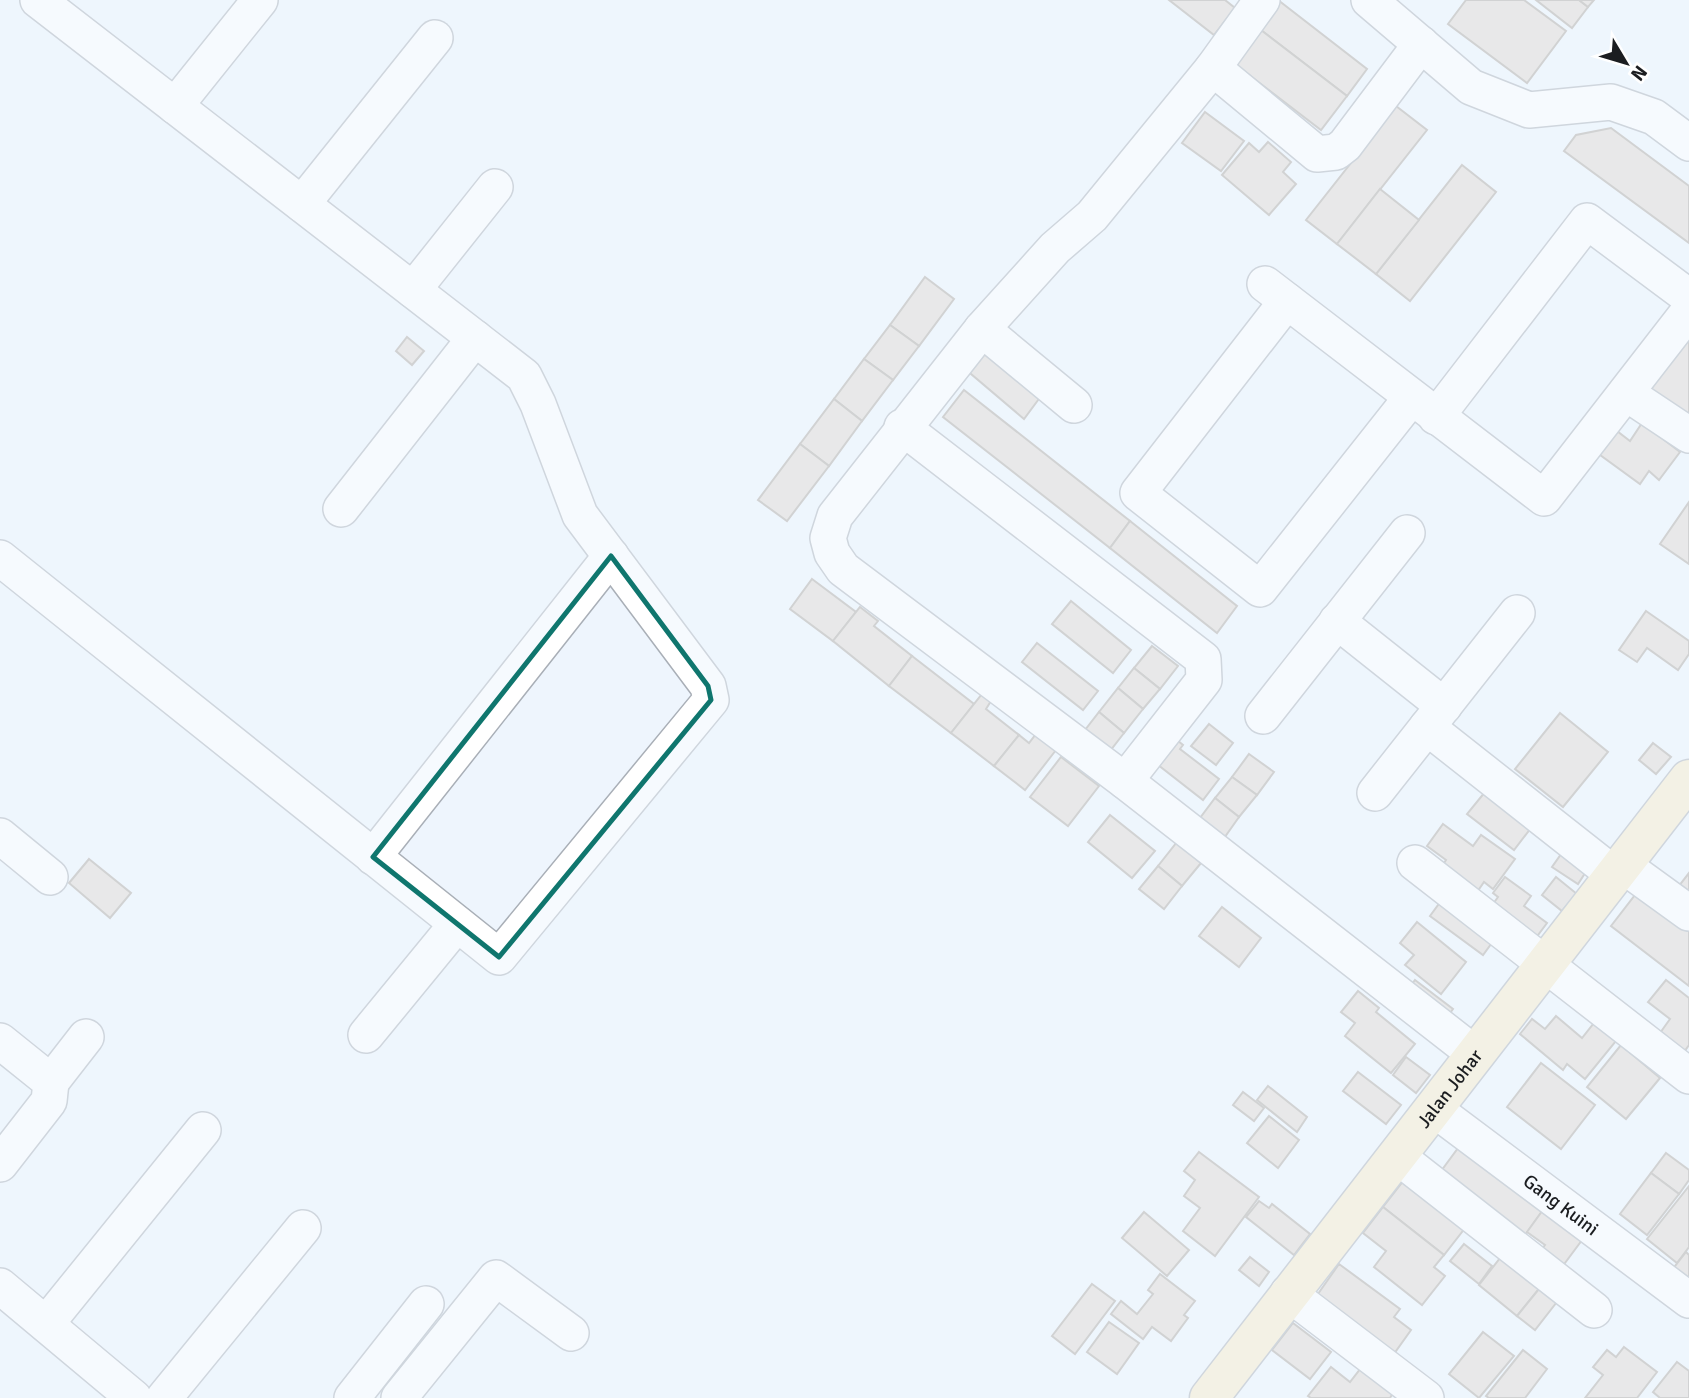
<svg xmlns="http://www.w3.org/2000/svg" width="1689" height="1398" viewBox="0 0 1689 1398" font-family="Signika,sans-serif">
<rect width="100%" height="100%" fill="#eef5fd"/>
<g fill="#dfd8d0" stroke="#ada79f" stroke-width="2">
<path d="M1169,0H1225L1235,8L1214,35Z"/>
<path d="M1278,0L1367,69L1347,96L1257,27Z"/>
<path d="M1466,0H1524L1566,31L1527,83L1448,24Z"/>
<path d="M1536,0H1579L1588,7L1572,28Z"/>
<path d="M1579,0H1594L1588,7Z"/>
<path d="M1257,27L1347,96L1321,130L1231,61Z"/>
<path d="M1396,106L1427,130L1337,244L1306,220Z"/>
<path d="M1205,112L1244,141L1221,171L1182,143Z"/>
<path d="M1611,128L1689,186V243L1564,151L1576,135Z"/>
<path d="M1268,142L1291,162L1283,172L1296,184L1269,215L1222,175L1249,143L1259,152Z"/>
<path d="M1462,165L1496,192L1410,301L1376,274Z"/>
<path d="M1380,189L1419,220L1376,274L1337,244Z"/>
<path d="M925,277L954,299L919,346L890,325Z"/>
<path d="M890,325L919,346L893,380L864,359Z"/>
<path d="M407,337L424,351L412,365L396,351Z"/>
<path d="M1684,337L1689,341V422L1646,391Z"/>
<path d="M983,343L1044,392L1024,419L964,368Z"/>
<path d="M864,359L893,380L862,421L834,399Z"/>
<path d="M964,390L1130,521L1110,548L943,417Z"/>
<path d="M834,399L862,421L829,466L800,444Z"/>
<path d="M1642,423L1680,452L1659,480L1649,471L1640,484L1596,452L1613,428L1630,441Z"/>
<path d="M800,444L829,466L787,521L758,500Z"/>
<path d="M1689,502V564L1660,544Z"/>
<path d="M1130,521L1237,606L1217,633L1110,548Z"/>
<path d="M812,579L856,612L833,641L790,609Z"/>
<path d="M1071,601L1131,650L1113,673L1052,624Z"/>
<path d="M860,607L878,621L874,626L912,656L889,686L833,641Z"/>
<path d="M1646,611L1689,641V654L1678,670L1647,648L1637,662L1619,650Z"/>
<path d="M1037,643L1098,691L1083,710L1022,662Z"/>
<path d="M1152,646L1178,666L1160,689L1134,668Z"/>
<path d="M912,656L974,704L951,733L889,686Z"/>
<path d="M1134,668L1160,689L1143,709L1118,688Z"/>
<path d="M1118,688L1143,709L1124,733L1099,712Z"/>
<path d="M982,694L991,701L986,709L1019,735L994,766L951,733Z"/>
<path d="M1099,712L1124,733L1110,751L1085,730Z"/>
<path d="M1560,713L1608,752L1563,807L1515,769Z"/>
<path d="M1209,724L1233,743L1216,765L1191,746Z"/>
<path d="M1036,734L1056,750L1025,790L994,766L1019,735L1029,743Z"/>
<path d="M1172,736L1183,745L1180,749L1219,779L1203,800L1153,761Z"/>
<path d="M1653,743L1671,757L1656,774L1639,760Z"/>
<path d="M1249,754L1274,772L1257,795L1232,777Z"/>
<path d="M1061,757L1099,786L1068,826L1030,797Z"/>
<path d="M1232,777L1257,795L1239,817L1215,798Z"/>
<path d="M1485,792L1531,828L1514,850L1467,814Z"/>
<path d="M1215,798L1239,817L1222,841L1197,822Z"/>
<path d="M1110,815L1155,851L1132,878L1088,842Z"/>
<path d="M1443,824L1473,846L1481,835L1515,859L1493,889L1484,882L1475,895L1440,869L1446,860L1427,846Z"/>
<path d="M1177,842L1201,863L1182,886L1158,866Z"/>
<path d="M1564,850L1589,867L1578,884L1552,867Z"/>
<path d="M89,859L131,893L110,918L69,883Z"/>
<path d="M1158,866L1182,886L1164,909L1139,889Z"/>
<path d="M1689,873V901L1675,891Z"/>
<path d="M1505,877L1531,896L1524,906L1547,923L1532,943L1488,911L1498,897L1493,893Z"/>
<path d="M1556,877L1577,894L1562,911L1542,895Z"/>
<path d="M1642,886L1689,922V986L1611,926Z"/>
<path d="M1441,901L1494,940L1483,955L1430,916Z"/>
<path d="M1222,907L1261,938L1239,967L1199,936Z"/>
<path d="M1417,922L1466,962L1441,994L1405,965L1414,955L1400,943Z"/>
<path d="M1415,980L1453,1009L1442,1024L1404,995Z"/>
<path d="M1666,980L1689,998V1045L1684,1052L1660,1033L1670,1019L1648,1002Z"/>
<path d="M1358,991L1379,1008L1376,1012L1415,1044L1391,1073L1345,1036L1355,1023L1341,1012Z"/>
<path d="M1556,1016L1582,1038L1594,1023L1616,1041L1585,1079L1567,1064L1563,1070L1520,1034L1532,1019L1545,1029Z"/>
<path d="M1621,1045L1660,1078L1626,1119L1587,1087Z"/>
<path d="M1406,1057L1430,1075L1416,1093L1393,1075Z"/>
<path d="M1541,1063L1595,1105L1561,1149L1507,1107Z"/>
<path d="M1358,1072L1401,1105L1386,1124L1343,1091Z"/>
<path d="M1268,1086L1307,1117L1297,1132L1257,1100Z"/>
<path d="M1243,1092L1264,1108L1254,1121L1233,1105Z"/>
<path d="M1269,1116L1299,1140L1278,1168L1247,1143Z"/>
<path d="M1464,1140L1548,1203L1518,1245L1433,1182Z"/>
<path d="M1199,1152L1259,1197L1215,1256L1183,1231L1200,1208L1184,1196L1195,1180L1184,1171Z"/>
<path d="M1666,1153L1689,1170V1180L1679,1194L1651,1173Z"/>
<path d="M1651,1173L1679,1194L1647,1235L1620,1214Z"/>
<path d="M1408,1175L1469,1223L1444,1255L1383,1207Z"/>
<path d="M1689,1186V1247L1677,1263L1647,1239Z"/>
<path d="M1259,1201L1269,1208L1272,1204L1310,1234L1294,1255L1246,1217Z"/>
<path d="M1548,1203L1588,1232L1559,1271L1538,1254L1545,1245L1527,1232Z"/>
<path d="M1383,1207L1444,1255L1434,1267L1445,1276L1422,1305L1374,1267L1386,1251L1363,1233Z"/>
<path d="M1144,1212L1189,1250L1167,1276L1122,1238Z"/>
<path d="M1464,1244L1492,1266L1479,1284L1450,1261Z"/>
<path d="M1686,1252L1689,1255V1291L1668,1275Z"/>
<path d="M1504,1253L1543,1284L1517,1316L1479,1285Z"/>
<path d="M1250,1257L1269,1272L1259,1286L1239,1270Z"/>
<path d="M1339,1264L1400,1309L1394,1317L1411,1330L1391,1358L1313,1301Z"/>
<path d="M1160,1274L1195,1301L1184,1315L1188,1318L1171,1341L1152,1327L1143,1339L1111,1314L1121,1301L1137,1314L1153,1294L1148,1290Z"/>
<path d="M1092,1284L1115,1301L1075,1354L1052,1336Z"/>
<path d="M1543,1284L1560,1298L1535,1330L1517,1316Z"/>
<path d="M1109,1322L1139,1343L1117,1374L1087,1352Z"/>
<path d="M1293,1323L1331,1352L1310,1379L1272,1350Z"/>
<path d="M1483,1332L1514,1356L1479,1398L1449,1374Z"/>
<path d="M1624,1347L1657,1372L1637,1398H1585L1603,1375L1593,1367L1607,1350L1616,1357Z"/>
<path d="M1523,1350L1547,1369L1525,1398H1489L1486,1396Z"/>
<path d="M1677,1362L1689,1371V1398H1660L1653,1392Z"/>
<path d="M1331,1367L1350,1382L1361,1368L1393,1393L1390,1398H1311L1308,1396Z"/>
</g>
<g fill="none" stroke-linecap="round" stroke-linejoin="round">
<defs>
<g id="street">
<path d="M1262,0L1213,68L1317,154L1336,152L1345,145L1421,44"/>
<path d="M1369,0L1471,87L1529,110L1611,102L1654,117L1689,143"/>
<path d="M1213,68L1092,216L1055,248L982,329L835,516L828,538L832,553L843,569L1125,781L1475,1054"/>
<path d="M175,106L260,0"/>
<path d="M302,204L435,38"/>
<path d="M1265,284L1544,498L1689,311"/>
<path d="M413,290L495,187"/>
<path d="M1287,301L1138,493L1260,589L1411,398"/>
<path d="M982,329L1074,405"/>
<path d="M1626,393L1689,435"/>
<path d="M1436,417L1587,221L1689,297"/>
<path d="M902,427L1203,659L1204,680L1125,781"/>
<path d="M341,509L475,338"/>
<path d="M0,558L499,957L711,700L708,686L580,515L538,404L524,376L38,0"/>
<path d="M1337,621L1444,706"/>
<path d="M1263,716L1407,533"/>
<path d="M1427,727L1616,876"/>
<path d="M1375,793L1517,613"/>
<path d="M0,836L50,877"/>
<path d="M373,857L611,556"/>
<path d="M1415,863L1689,1076"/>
<path d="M1624,866L1689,913"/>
<path d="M366,1035L457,924"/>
<path d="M0,1041L51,1082L49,1101L0,1164"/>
<path d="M51,1082L86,1037"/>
<path id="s1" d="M1434,1109L1689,1300"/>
<path d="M1397,1156L1594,1310"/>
<path d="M0,1286L134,1398"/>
<path d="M1288,1293L1426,1398"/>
<path d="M46,1324L203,1130"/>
<path d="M164,1398L303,1228"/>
<path d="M352,1398L426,1304"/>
<path d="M399,1398L496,1278L571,1333"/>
</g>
<g id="secondary">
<path id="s2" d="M1209,1398L1689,779"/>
</g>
</defs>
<use href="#street" stroke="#a9afb7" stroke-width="38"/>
<use href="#secondary" stroke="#a9afb7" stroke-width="41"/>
<use href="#street" stroke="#fff" stroke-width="35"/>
<use href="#secondary" stroke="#f8ebc7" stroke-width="38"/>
</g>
<path d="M0 0H1689V1398H0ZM611,556L708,686L711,700L499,957L373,857Z" fill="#eef5fd" fill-opacity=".55" fill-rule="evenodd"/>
<path fill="none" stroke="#0f766e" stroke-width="5" stroke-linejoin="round" d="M611,556L708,686L711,700L499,957L373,857Z"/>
<g text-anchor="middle" stroke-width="5" stroke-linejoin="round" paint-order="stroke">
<g font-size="19" fill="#1b1d20" stroke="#fff">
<text dy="7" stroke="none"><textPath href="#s2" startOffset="392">Jalan Johar</textPath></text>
<text dy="7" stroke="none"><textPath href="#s1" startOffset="159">Gang Kuini</textPath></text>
</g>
</g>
<g transform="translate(1626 63) rotate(128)" stroke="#ffffff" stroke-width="5" paint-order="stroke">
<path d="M0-5L12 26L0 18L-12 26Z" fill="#1b1d20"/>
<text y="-10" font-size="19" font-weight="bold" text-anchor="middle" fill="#1b1d20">N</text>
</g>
</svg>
